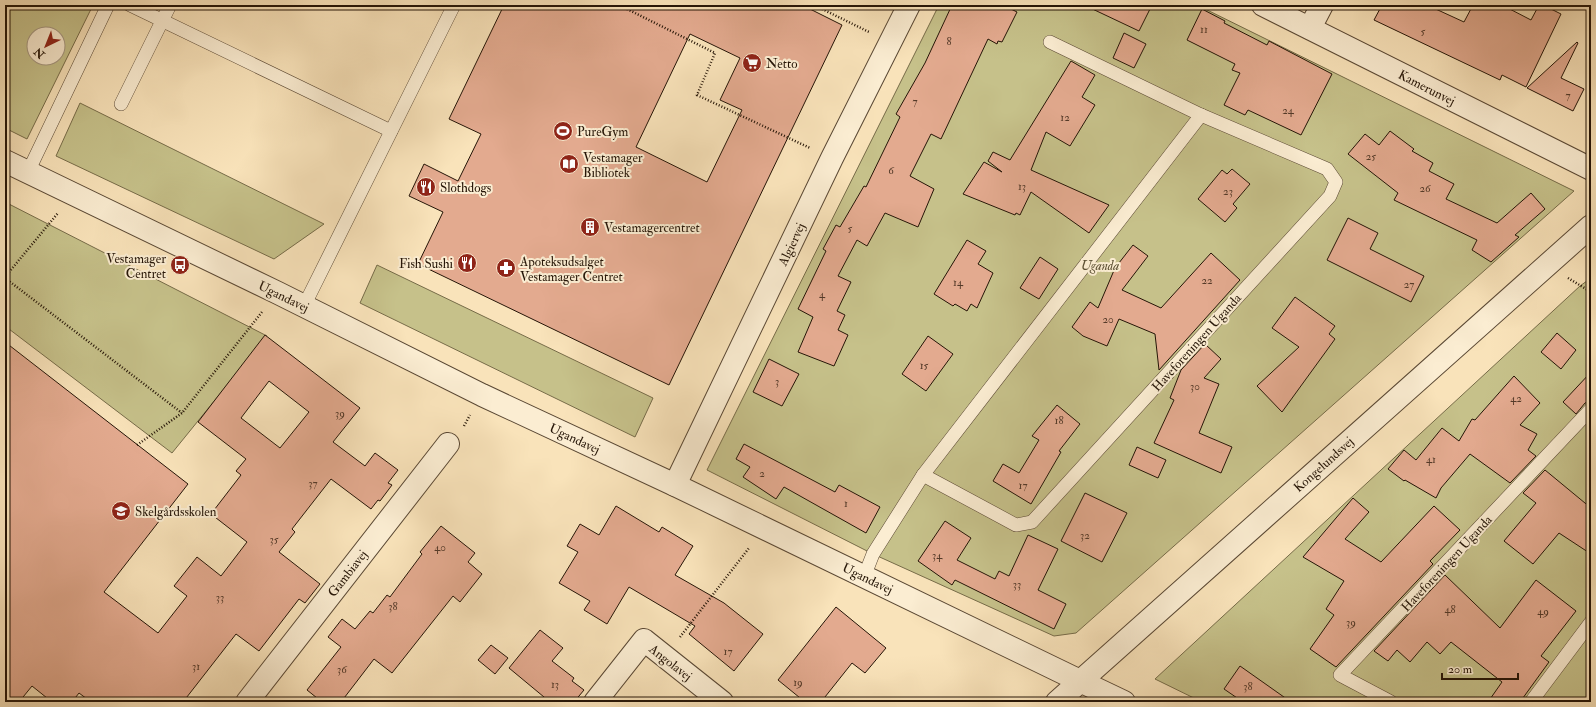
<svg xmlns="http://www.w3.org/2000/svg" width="1596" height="707" viewBox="0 0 1596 707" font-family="'IM FELL Double Pica',serif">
<rect width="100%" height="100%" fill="#f9e3ba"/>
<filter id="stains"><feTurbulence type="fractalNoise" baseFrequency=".005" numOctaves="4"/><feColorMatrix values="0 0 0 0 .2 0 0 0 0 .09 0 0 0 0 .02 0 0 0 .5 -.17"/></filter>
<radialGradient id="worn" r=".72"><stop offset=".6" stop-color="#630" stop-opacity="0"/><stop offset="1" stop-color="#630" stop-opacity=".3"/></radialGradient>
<g fill="#c6c18a" stroke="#766b48" fill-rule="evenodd">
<path d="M5,5H93L27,139L5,128ZM34,34H58V58H34Z"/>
<path d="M939,5H1197L1574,191L1076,633L1054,636L873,554L707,470Z"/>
<path d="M80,103L324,224L274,259L56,156Z"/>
<path d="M5,202L267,336L172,453L5,326Z"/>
<path d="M377,265L653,398L635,437L360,303Z"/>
<path d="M1591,278V702H1202L1155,679L1580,286Z"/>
</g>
<g fill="#e3aa8f" stroke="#251507" fill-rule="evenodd">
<path d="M504,5H802L842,25L669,385L418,264L443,212L409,196L424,164L458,181L481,134L449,119ZM690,34L740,58L720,100L742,110L707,182L636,147Z"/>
<path d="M952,5H1003L1017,12L1002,42L998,41L997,44L988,39L941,139L931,134L910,176L934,189L918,227L885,213L867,246L857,240L838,276L851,282L837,311L845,315L838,330L848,335L834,366L798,352L813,317L798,309L826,251L823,249L836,225L840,227L864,186L866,187L900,117L896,114L925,63Z"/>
<path d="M1084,5H1152L1139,31Z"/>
<path d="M1382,5H1427L1464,22L1473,5H1502L1531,20L1539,5H1543L1561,14L1526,87L1502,75L1500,80L1374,20Z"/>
<path d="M1202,9L1225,21L1224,23L1267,45L1269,41L1332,74L1301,135L1248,110L1245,115L1224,105L1240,73L1232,70L1235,64L1187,40Z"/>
<path d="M1124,33L1146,44L1134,68L1113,58Z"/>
<path d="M1577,42L1578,43L1561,78L1584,89L1573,111L1527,88Z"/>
<path d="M1071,61L1095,75L1082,97L1095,105L1070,146L1046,132L1031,170L1109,205L1089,233L1031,192L1020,215L1016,213L1015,215L963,194L984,162L1002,172L988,161L993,152L1010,160Z"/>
<path d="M1390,131L1414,149L1412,151L1433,163L1429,171L1454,184L1446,199L1497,223L1531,193L1545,209L1515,235L1519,237L1491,262L1472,250L1477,240L1394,200L1398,193L1348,154L1365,134L1379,145Z"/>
<path d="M1232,169L1250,184L1233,204L1237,208L1225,222L1198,199L1222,170L1227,174Z"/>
<path d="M1348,218L1378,233L1370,249L1424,276L1411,302L1327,260Z"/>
<path d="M967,240L986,251L978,264L993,273L977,308L971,304L967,311L955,304L953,306L934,294Z"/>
<path d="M1133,245L1148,256L1122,290L1161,308L1211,253L1240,280L1159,370L1155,334L1119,319L1107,346L1083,336L1072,327L1090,302L1098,308L1115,268Z"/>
<path d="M1040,257L1058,269L1039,299L1020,288Z"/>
<path d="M1295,297L1335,326L1329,334L1335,339L1282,412L1257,386L1299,347L1272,328Z"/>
<path d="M1557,333L1576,350L1561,369L1541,352Z"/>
<path d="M265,335L360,408L333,442L365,466L375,453L398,470L388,483L392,485L380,501L378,500L371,509L331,479L292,529L295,532L279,552L320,584L305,603L299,599L259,651L236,634L183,702H91L79,693L72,702H52L32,686L19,702H5V342L188,484L104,592L158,633L187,596L174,586L197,557L221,576L247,542L211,514L241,475L236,471L246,459L198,422ZM269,381L309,412L280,448L241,418Z"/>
<path d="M928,336L953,354L926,391L902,374Z"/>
<path d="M1205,344L1221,359L1204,378L1219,384L1199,433L1232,447L1221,473L1154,443L1174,400L1170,398L1181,370Z"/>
<path d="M769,359L799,374L782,406L753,392Z"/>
<path d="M1591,372V401L1585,403L1576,414L1563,402Z"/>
<path d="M1514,376L1540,403L1520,425L1537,434L1528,450L1536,456L1510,483L1470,454L1441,488L1436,498L1405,480L1404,481L1388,469L1404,450L1416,460L1442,428L1459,441L1472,419L1475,420Z"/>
<path d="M1057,405L1080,424L1059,451L1061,452L1031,504L993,481L1003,464L1019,473L1039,440L1032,436Z"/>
<path d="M744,444L835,492L839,485L880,507L866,533L784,487L776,499L743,477L750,467L736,459Z"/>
<path d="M1137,447L1166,460L1158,478L1129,465Z"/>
<path d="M1545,470L1591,508V554L1559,533L1533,564L1504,541L1536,503L1523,493Z"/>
<path d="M1085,493L1127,513L1102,562L1061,541Z"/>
<path d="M1353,498L1369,512L1345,539L1381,562L1434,506L1460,530L1430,561L1433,564L1336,667L1310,649L1334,615L1326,609L1344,581L1303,557Z"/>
<path d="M616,506L659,532L662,527L693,546L675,575L724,603L763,634L734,671L689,634L695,626L629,587L607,624L584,610L590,601L559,583L578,552L567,546L580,524L599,535Z"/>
<path d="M945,521L971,538L957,560L995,579L999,571L1009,576L1028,535L1058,549L1038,590L1066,604L1054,629L955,580L952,585L918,561Z"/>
<path d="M441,526L475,553L468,562L482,574L460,602L453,596L392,673L374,659L341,702H322L307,690L341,647L328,637L342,619L355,629L370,611L373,613L387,595L390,597L422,554L420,552Z"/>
<path d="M1445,575L1500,628L1536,580L1576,611L1541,656L1549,662L1520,702H1488L1502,682L1451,642L1440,654L1427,642L1410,662L1397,650L1388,661L1374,651Z"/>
<path d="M836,607L886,648L865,673L852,663L821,702H805L778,680Z"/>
<path d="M540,630L563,648L552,661L574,678L572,681L584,690L574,702H550L509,668Z"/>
<path d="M491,645L508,658L495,674L478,660Z"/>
<path d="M1240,666L1291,702H1243L1224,689Z"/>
</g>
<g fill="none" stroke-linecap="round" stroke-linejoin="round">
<defs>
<g id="service">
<path d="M130,5L391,131"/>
<path d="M121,104L170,5"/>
<path d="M28,172L108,5"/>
<path d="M304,306L454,5"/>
<path d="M923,475L1016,525L1032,522L1330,196L1336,182L1327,169L1201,115L1050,42"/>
<path d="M864,577L873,554L923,475L1201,115"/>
<path d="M1391,702L1340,675L1591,409"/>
<path d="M1531,702L1591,622"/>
</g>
<g id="minor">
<path d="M1263,5L1591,169"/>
<path d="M1310,28L1322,5"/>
<path d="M675,485L832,158L909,5"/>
<path d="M1080,681L1124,702"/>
<path d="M247,702L448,444"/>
<path d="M595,702L644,640L722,702"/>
</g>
<g id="tertiary">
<path d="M5,161L278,293L482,395L675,485L1080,681"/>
<path d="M1057,702L1591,226"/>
</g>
</defs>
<use href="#service" stroke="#5a4834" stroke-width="14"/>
<use href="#minor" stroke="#5a4834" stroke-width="24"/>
<use href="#tertiary" stroke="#5a4834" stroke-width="24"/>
<g stroke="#251507" stroke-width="2.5" stroke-dasharray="1 2" stroke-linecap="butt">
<path d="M619,5L715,53L697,95L810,148"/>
<path d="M814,5L869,32"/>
<path d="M5,277L58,213"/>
<path d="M5,278L182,413"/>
<path d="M1568,278L1591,292"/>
<path d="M464,426L470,415"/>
<path d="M137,445L182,413L262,312"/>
<path d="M680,637L749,548"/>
</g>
<use href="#service" stroke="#fbedd2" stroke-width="13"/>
<use href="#minor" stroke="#fbedd2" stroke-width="22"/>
<use href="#tertiary" stroke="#fbedd2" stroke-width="22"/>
</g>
<defs>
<symbol id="supermarket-disc" viewBox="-11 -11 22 22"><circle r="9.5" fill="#8f2418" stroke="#fbedd2"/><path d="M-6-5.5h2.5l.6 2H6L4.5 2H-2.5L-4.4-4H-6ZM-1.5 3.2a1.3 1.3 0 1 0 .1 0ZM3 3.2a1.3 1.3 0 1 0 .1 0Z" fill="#fff"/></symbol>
<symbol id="stadium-disc" viewBox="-11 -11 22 22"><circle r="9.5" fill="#8f2418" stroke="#fbedd2"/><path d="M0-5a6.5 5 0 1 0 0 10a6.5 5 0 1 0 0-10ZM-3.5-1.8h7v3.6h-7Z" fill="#fff"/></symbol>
<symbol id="library-disc" viewBox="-11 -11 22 22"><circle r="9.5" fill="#8f2418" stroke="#fbedd2"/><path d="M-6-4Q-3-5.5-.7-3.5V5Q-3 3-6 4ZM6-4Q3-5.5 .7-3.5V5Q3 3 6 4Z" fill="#fff"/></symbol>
<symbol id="restaurant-disc" viewBox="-11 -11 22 22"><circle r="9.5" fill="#8f2418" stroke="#fbedd2"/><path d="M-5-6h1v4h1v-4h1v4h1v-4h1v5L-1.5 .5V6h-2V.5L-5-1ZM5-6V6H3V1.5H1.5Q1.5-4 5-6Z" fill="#fff"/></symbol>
<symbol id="building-disc" viewBox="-11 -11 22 22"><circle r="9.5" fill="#8f2418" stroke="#fbedd2"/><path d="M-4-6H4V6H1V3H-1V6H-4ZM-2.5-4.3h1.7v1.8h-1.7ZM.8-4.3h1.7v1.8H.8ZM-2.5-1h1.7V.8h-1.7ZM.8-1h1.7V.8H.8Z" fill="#fff"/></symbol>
<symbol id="bus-disc" viewBox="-11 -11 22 22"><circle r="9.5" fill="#8f2418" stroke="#fbedd2"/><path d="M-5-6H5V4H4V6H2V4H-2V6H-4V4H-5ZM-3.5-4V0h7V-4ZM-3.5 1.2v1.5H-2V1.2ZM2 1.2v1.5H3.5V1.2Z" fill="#fff"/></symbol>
<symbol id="pharmacy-disc" viewBox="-11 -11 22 22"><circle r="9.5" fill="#8f2418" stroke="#fbedd2"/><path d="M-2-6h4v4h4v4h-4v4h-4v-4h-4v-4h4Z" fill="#fff"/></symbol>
<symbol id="school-disc" viewBox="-11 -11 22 22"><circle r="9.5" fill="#8f2418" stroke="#fbedd2"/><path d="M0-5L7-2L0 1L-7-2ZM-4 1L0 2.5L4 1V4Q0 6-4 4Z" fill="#fff"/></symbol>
</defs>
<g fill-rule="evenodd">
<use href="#supermarket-disc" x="741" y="52" width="22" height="22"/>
<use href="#stadium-disc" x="552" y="120" width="22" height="22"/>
<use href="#library-disc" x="558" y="153" width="22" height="22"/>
<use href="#restaurant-disc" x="415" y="176" width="22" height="22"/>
<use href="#building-disc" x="579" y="216" width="22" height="22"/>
<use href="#restaurant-disc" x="456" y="252" width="22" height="22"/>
<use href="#bus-disc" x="169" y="254" width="22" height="22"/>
<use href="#pharmacy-disc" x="495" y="257" width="22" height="22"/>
<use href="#school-disc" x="110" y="500" width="22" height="22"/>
</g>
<g text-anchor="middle" stroke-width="4" stroke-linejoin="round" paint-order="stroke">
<g font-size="11" fill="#543a29">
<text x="1204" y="33">11</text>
<text x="1423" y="35">5</text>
<text x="949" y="45">8</text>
<text x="1568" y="99">7</text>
<text x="915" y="105">7</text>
<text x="1288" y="114">24</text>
<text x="1065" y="121">12</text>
<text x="1371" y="160">25</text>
<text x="891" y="174">6</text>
<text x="1022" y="190">13</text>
<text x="1425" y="192">26</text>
<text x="1228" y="195">23</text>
<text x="850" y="232">5</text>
<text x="1207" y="284">22</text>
<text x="958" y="286">14</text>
<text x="1409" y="288">27</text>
<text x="822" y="298">4</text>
<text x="1108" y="323">20</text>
<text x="924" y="369">15</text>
<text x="777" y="385">3</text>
<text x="1195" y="390">30</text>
<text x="1516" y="402">42</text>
<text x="340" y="417">39</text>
<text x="1059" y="424">18</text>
<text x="1431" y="463">41</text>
<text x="762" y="477">2</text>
<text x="313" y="487">37</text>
<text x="1023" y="489">17</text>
<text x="846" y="507">1</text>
<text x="1085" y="539">32</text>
<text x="274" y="543">35</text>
<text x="440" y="551">40</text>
<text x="937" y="559">34</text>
<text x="1017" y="588">33</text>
<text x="220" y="601">33</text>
<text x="393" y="610">38</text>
<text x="1450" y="613">48</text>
<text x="1543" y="615">49</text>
<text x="1351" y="626">39</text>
<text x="728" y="655">17</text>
<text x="196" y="670">31</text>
<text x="342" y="673">36</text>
<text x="798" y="686">19</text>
<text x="555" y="688">13</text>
<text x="1248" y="690">38</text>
</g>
<g font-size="13" fill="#251507" stroke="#fbedd2" text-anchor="start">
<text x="766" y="68">Netto</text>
<text x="577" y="136">PureGym</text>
<text x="583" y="162">Vestamager<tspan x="583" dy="15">Bibliotek</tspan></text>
<text x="440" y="192">Slothdogs</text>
<text x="604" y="232">Vestamagercentret</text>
<text x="166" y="263" text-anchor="end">Vestamager<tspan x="166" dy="15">Centret</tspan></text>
<text x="520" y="266">Apoteksudsalget<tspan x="520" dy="15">Vestamager Centret</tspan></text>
<text x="453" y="268" text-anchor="end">Fish Sushi</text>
<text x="135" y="516">Skelgårdsskolen</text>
</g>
<g font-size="13" fill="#251507" stroke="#fbedd2">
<text transform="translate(1427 87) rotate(27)" y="5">Kamerunvej</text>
<text transform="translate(791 244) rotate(-65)" y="5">Algiervej</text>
<text transform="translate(284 296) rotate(26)" y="5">Ugandavej</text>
<text transform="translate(1196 342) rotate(-48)" y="5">Haveforeningen Uganda</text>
<text transform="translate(575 438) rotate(25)" y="5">Ugandavej</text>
<text transform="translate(1323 464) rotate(-42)" y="5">Kongelundsvej</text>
<text transform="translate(1446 563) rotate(-47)" y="5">Haveforeningen Uganda</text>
<text transform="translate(347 573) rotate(-52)" y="5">Gambiavej</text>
<text transform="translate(868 578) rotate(26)" y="5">Ugandavej</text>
<text transform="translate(671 662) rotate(38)" y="5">Angolavej</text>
</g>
<g font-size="13" font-style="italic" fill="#5d5135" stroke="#fbedd2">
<text x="1100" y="270">Uganda</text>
</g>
</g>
<rect width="1596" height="707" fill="none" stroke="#f9e3ba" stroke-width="20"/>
<rect x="6" y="6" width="1584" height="695" fill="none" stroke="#251507" stroke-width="2"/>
<rect x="10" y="10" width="1576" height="687" fill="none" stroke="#251507"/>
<g transform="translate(46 46) rotate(223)"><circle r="19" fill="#fbedd2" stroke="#a59781"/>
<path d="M0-3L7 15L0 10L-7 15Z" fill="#8f2418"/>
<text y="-6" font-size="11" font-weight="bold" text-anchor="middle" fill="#251507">N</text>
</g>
<path d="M1442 673v6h76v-6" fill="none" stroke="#251507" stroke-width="2"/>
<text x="1448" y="673" font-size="12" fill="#251507" stroke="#fbedd2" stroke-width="3" paint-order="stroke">20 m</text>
<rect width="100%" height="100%" filter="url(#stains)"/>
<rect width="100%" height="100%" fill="url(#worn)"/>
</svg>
